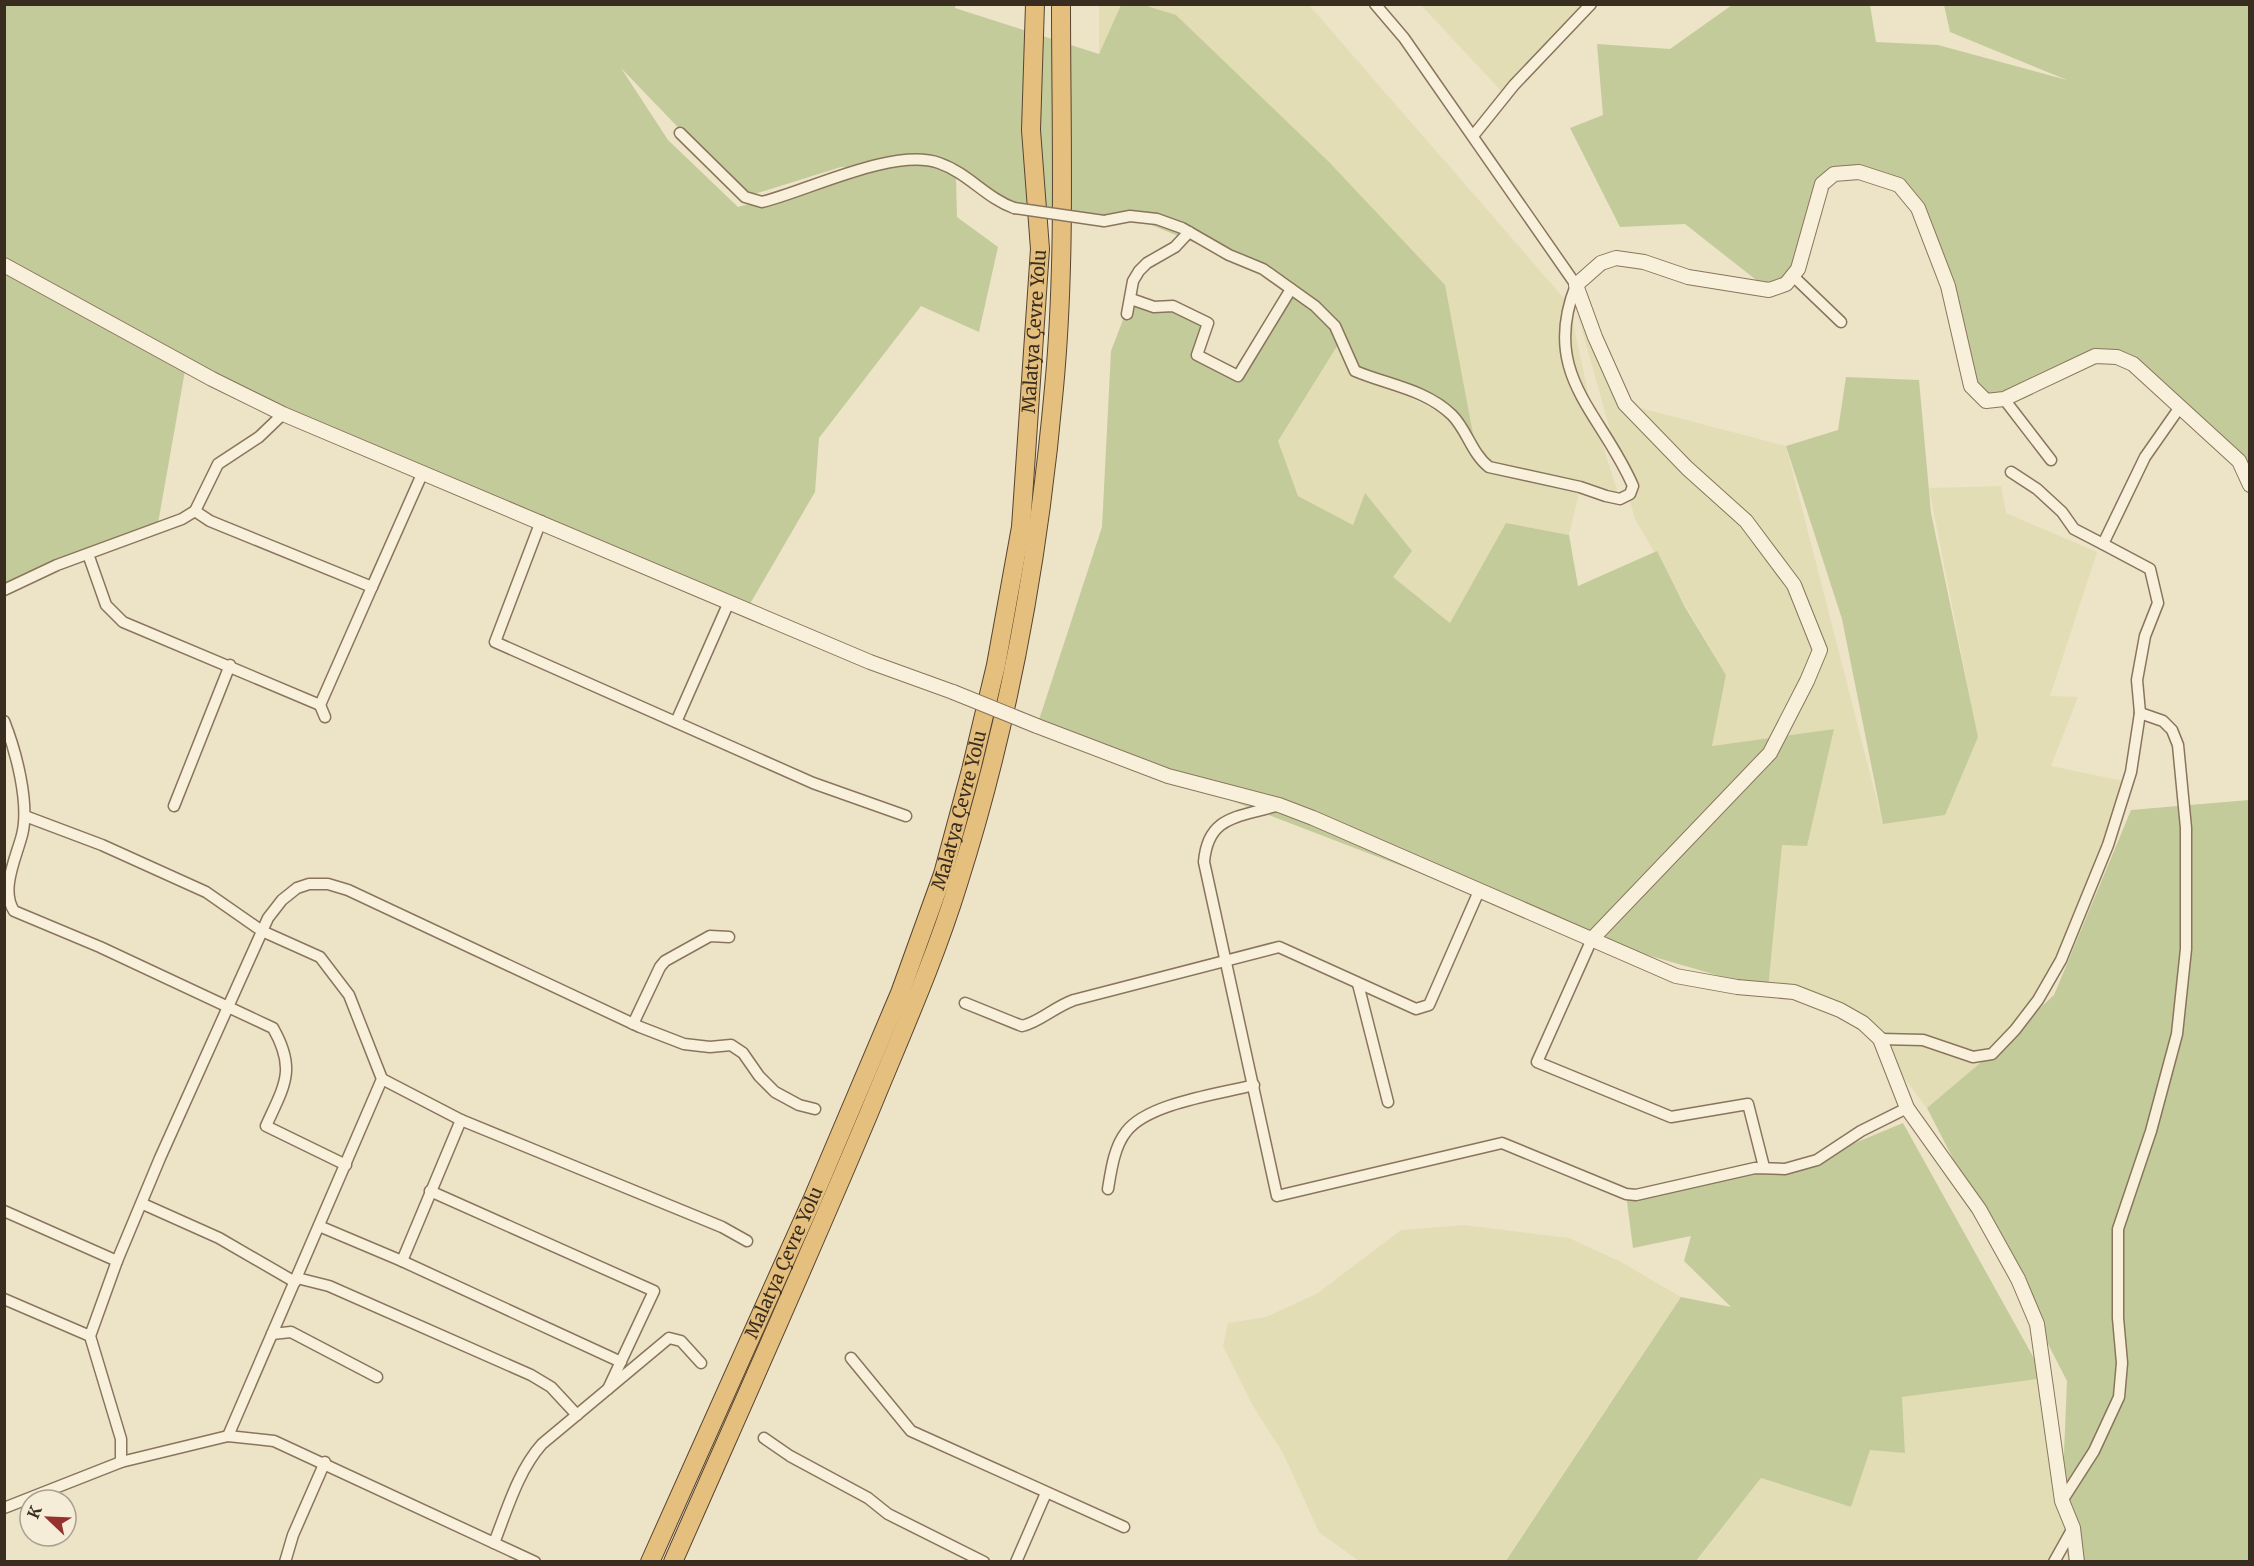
<svg xmlns="http://www.w3.org/2000/svg" width="2254" height="1566" viewBox="0 0 2254 1566" font-family="Merriweather,serif">
<rect width="100%" height="100%" fill="#ede3c7"/>
<g fill="#e3ddb5">
<path d="M1099,5H1121L1099,54Z"/>
<path d="M1144,5H1309L1569,304L1593,416L1620,499L1580,489L1569,535L1506,523L1450,624L1393,577L1365,493L1353,525L1298,496L1277,441L1342,338L1364,375L1457,421L1164,11Z"/>
<path d="M1421,5H1594L1506,96Z"/>
<path d="M1572,294L1625,404L1786,446L1883,824L1976,728L1929,488L2001,486L2006,513L2097,552L2050,696L2078,697L2051,766L2128,782L2061,960L1992,1054L1927,1108L1863,1024L1768,990L1782,845L1834,729L1712,746L1726,675L1635,519Z"/>
<path d="M1464,1225L1569,1238L1619,1261L1681,1297L1505,1561H1359L1319,1532L1283,1453L1253,1406L1223,1346L1228,1323L1266,1317L1318,1293L1401,1230Z"/>
<path d="M2045,1378L2073,1528L2056,1561L1696,1562L1761,1478L1851,1507L1870,1449L1905,1453L1902,1397Z"/>
</g>
<g fill="#c4cb9b" fill-rule="evenodd">
<path d="M956,4L955,8L1099,54L1121,5H1144L1176,15L1329,162L1445,285L1476,450L1465,429L1432,400L1355,371L1339,343L1278,441L1298,496L1353,525L1365,493L1412,551L1393,577L1450,623L1506,523L1569,535L1578,586L1657,551L1685,607L1726,675L1712,746L1834,729L1807,846L1782,845L1768,990L1592,939L1037,726L1102,527L1111,351L1131,299L1193,316L1208,323L1197,355L1238,376L1288,292L1272,275L1130,216L1014,208L974,182L956,178L957,217L998,247L979,332L921,306L819,438L815,492L747,609L242,394L5,264L4,5ZM621,68L745,197L841,167L876,170L738,207L668,140Z"/>
<path d="M1732,5H1870L1876,42L1938,45L2067,80L1950,32L1944,5H2249V493L2239,461L2133,364L2095,356L2004,399L1977,392L1925,225L1898,185L1834,174L1793,276L1769,290L1685,224L1620,227L1570,128L1603,115L1597,44L1670,49Z"/>
<path d="M5,266L186,365L157,529L5,585Z"/>
<path d="M1846,377L1919,380L1931,513L1978,737L1945,815L1883,824L1842,619L1786,446L1838,430Z"/>
<path d="M2249,800V1561H2068L2062,1501L2067,1381L1927,1108L1992,1053L2054,995L2131,810Z"/>
<path d="M1903,1123L2045,1378L1902,1397L1905,1453L1870,1450L1851,1507L1761,1478L1696,1561L1505,1562L1681,1297L1731,1307L1684,1261L1691,1236L1633,1248L1626,1194L1804,1164Z"/>
</g>
<g fill="none" stroke-linecap="round" stroke-linejoin="round">
<defs>
<g id="minor">
<path d="M680,133L745,197L762,202C807,191 894,147 939,163C968,173 986,198 1014,208"/>
<path d="M1473,136L1514,85L1591,4"/>
<path d="M1104,221L1130,216L1157,219L1182,228L1229,255L1263,269L1315,306L1335,326L1355,371C1388,385 1425,389 1452,415C1467,430 1472,454 1489,467L1580,487L1606,496L1620,499L1630,494L1633,486C1601,412 1540,375 1576,285L1404,38L1375,4"/>
<path d="M1793,276L1841,322"/>
<path d="M1131,299L1154,307L1173,306L1208,323L1197,355L1238,376L1291,289"/>
<path d="M1127,314L1133,281L1139,271L1147,263L1175,247L1189,232"/>
<path d="M2004,399L2051,460"/>
<path d="M2011,472L2037,489L2062,512L2074,529L2103,544"/>
<path d="M195,511L210,521L372,587L423,472"/>
<path d="M541,521L495,642L813,783L906,816"/>
<path d="M88,554L106,605L123,622L320,705L372,587"/>
<path d="M4,590L57,565L182,519L195,511L218,464L259,437L283,414"/>
<path d="M320,705L325,717"/>
<path d="M4,721C16,751 30,804 22,835C16,858 0,890 14,911L100,947L273,1028C297,1070 284,1086 266,1126L346,1165"/>
<path d="M676,722L729,602"/>
<path d="M1278,805C1240,818 1208,814 1204,862L1277,1196L1502,1143L1626,1194L1636,1195L1755,1168L1785,1169L1817,1160L1861,1131L1907,1108"/>
<path d="M174,806L230,665"/>
<path d="M25,816L102,845L206,892L262,931L320,957L349,995L382,1079L228,1436"/>
<path d="M1592,939L1537,1062L1671,1117L1748,1104L1764,1167"/>
<path d="M1358,984L1388,1102"/>
<path d="M965,1003L1022,1026C1040,1022 1054,1007 1074,1000L1279,947L1416,1009L1429,1005L1479,891"/>
<path d="M633,1024L660,967L665,961L710,936L729,937"/>
<path d="M1880,1039L1923,1040L1973,1057L1992,1054L2015,1030L2038,1000L2061,960L2108,845L2131,772L2140,713L2137,680L2145,636L2158,603L2150,569L2103,544L2145,457L2180,407"/>
<path d="M382,1079L461,1120L722,1227L747,1241"/>
<path d="M1108,1189C1111,1171 1114,1147 1126,1132C1147,1103 1220,1094 1254,1085"/>
<path d="M430,1191L654,1291L608,1389"/>
<path d="M143,1204L219,1238L295,1282"/>
<path d="M4,1211L117,1261"/>
<path d="M319,1226L402,1261L621,1362"/>
<path d="M402,1261L461,1120"/>
<path d="M297,1278L329,1286L531,1375L551,1387L577,1415"/>
<path d="M4,1299L90,1336"/>
<path d="M272,1334L291,1332L377,1377"/>
<path d="M851,1358L911,1431L1124,1527"/>
<path d="M764,1438L790,1456L868,1498L888,1514L984,1562"/>
<path d="M121,1462L228,1436L274,1441L535,1562"/>
<path d="M2062,1501L2094,1451L2119,1397L2122,1363L2118,1318V1229L2151,1131L2177,1034L2186,949V828L2178,745L2172,730L2163,721L2140,713"/>
<path d="M4,1508L121,1462V1439L90,1336L117,1261L160,1158L268,918L282,900L297,888L309,884H328L348,890L640,1027L684,1044L710,1047L731,1045L743,1053L759,1076L775,1092L799,1105L815,1109"/>
<path d="M494,1543C507,1510 518,1471 542,1444L669,1338L681,1341L701,1363"/>
<path d="M285,1562L293,1535L325,1462"/>
<path d="M1016,1562L1046,1493"/>
<path d="M2054,1562L2073,1528"/>
</g>
<g id="tertiary">
<path d="M4,265L212,379L283,414L870,662L953,692"/>
<path d="M1037,726L1168,776L1279,805L1313,818L1676,976L1737,987L1794,992L1840,1010L1863,1023L1880,1039L1907,1108L1979,1209L2018,1279L2037,1324L2062,1501L2073,1528L2077,1562"/>
<path d="M1592,939L1770,753L1807,681L1820,650L1794,585L1746,521L1687,468L1625,404L1595,337L1576,285L1601,263L1616,258L1644,262L1688,277L1769,290L1786,284L1798,269L1822,184L1834,174L1859,172L1899,185L1918,208L1948,286L1971,386L1986,401L2004,399L2095,356L2117,357L2133,364L2239,461L2250,485"/>
</g>
<g id="trunk">
<path id="s1" d="M650,1562L813,1198L900,993L943,874L971,770L996,665L1021,527L1040,249L1031,130L1035,4"/>
<path d="M673,1562C739,1412 806,1263 869,1113C900,1037 934,962 958,884C1009,724 1039,556 1054,388C1066,261 1061,132 1061,4"/>
</g>
</defs>
<use href="#minor" stroke="#89755d" stroke-width="13"/>
<use href="#tertiary" stroke="#89755d" stroke-width="16"/>
<use href="#trunk" stroke="#574431" stroke-width="20"/>
<use href="#minor" stroke="#f8f0da" stroke-width="10"/>
<use href="#tertiary" stroke="#f8f0da" stroke-width="14"/>
<use href="#trunk" stroke="#e4bf7e" stroke-width="18"/>
<defs>
<path id="minor-bridge" d="M1014,208L1104,221"/>
<path id="tertiary-bridge" d="M953,692L1037,726"/>
</defs>
<use href="#minor-bridge" stroke="#89755d" stroke-width="13" stroke-linecap="butt"/>
<use href="#tertiary-bridge" stroke="#89755d" stroke-width="16" stroke-linecap="butt"/>
<use href="#minor-bridge" stroke="#f8f0da" stroke-width="10"/>
<use href="#tertiary-bridge" stroke="#f8f0da" stroke-width="14"/>
</g>
<g text-anchor="middle" stroke-width="4.5" stroke-linejoin="round" paint-order="stroke">
<g font-size="18" fill="#392d20" stroke="#f5edd7">
<text dy="6" stroke="none"><textPath href="#s1" startOffset="1300">Malatya Çevre Yolu</textPath></text>
<text dy="6" stroke="none"><textPath href="#s1" startOffset="814">Malatya Çevre Yolu</textPath></text>
<text dy="6" stroke="none"><textPath href="#s1" startOffset="328">Malatya Çevre Yolu</textPath></text>
</g>
</g>
<rect width="2254" height="1566" fill="none" stroke="#392d20" stroke-width="12"/>
<g transform="translate(48 1518) rotate(293)"><circle r="28" fill="#f5edd7" stroke="#aaa08e" stroke-width="1.5"/>
<path d="M0-4.5L10 22L0 15L-10 22Z" fill="#96312e"/>
<text y="-9" font-size="16" font-weight="bold" text-anchor="middle" fill="#392d20">K</text>
</g>
</svg>
